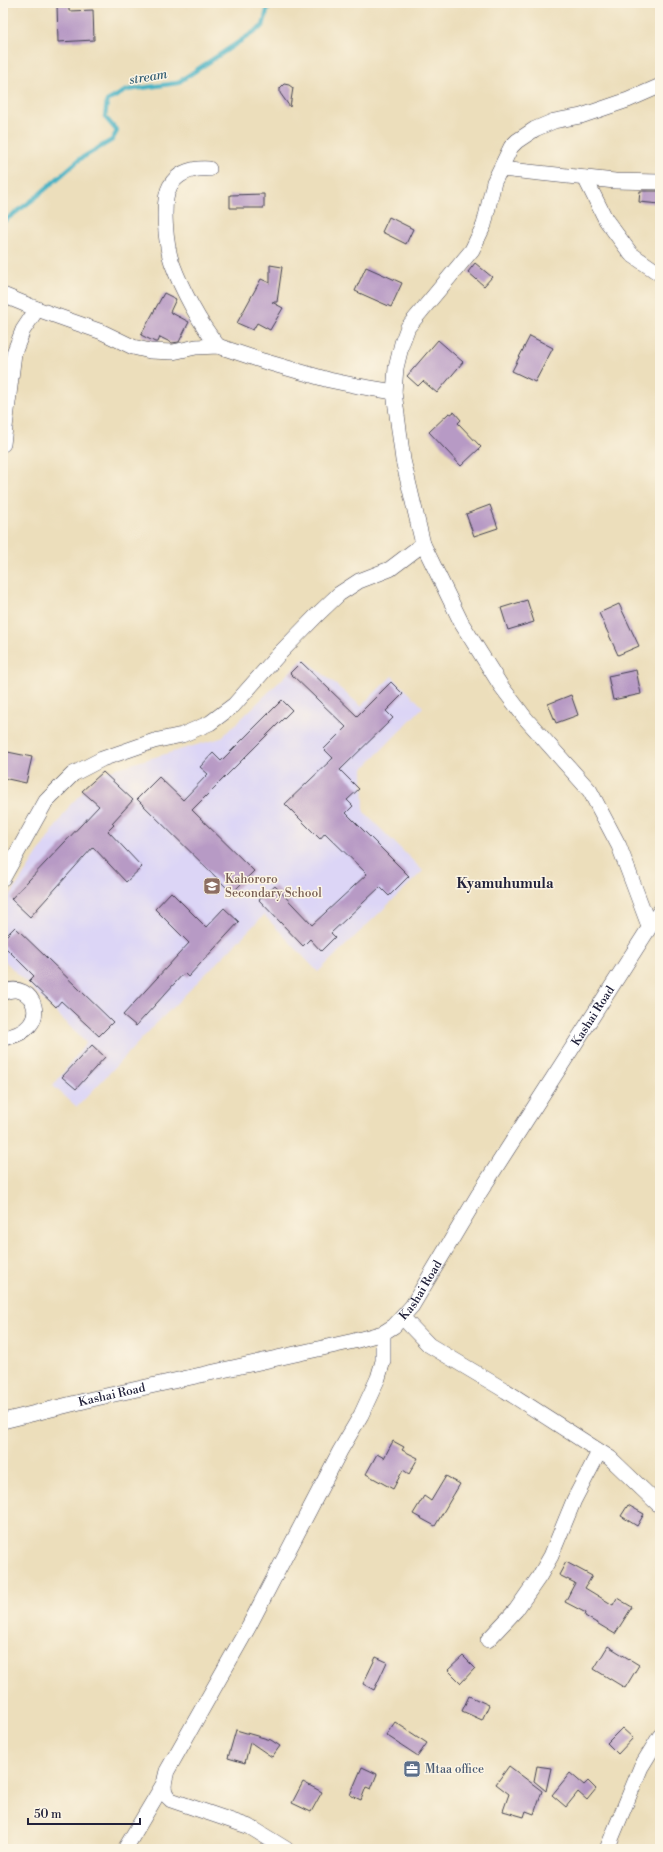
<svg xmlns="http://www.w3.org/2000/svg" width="663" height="1852" viewBox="0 0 663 1852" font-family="'Libre Bodoni',serif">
<rect width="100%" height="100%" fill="#fcf5e5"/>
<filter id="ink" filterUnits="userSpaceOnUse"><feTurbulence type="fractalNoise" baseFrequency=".025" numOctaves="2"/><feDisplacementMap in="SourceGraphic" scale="8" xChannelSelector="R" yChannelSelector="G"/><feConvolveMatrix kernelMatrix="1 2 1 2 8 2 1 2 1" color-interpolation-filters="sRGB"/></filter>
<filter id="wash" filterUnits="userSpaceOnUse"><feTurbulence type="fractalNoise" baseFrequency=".012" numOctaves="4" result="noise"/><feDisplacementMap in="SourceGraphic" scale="16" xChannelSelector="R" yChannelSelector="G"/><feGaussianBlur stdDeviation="0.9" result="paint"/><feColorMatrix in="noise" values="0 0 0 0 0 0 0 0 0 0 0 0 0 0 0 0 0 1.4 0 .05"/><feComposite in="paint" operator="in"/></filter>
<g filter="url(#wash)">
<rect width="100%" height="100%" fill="#ecdebb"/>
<path fill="#dcd5f6" d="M304,658L361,706L392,676L423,707L363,769L364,812L423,871L318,972L264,915L153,1027L77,1107L53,1086L86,1043L3,959V917L7,900L70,805L103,772L221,738Z"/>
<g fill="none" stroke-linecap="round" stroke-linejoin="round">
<path stroke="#47b2c5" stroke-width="4.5" d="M3,222L35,198L80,159L112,140L117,131L105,117L107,101L127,90L177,83L263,26L269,3"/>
</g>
<g id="blocks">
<g fill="#b79ac5">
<path d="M69,3V11L93,10L94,40L58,42L57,4Z"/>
<path d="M284,84L289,85L293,88L290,107L280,93V88Z"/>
<path d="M640,191H660V204L639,202Z"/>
<path d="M264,194V208H230V195Z"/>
<path d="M389,217L413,229L406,244L382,232Z"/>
<path d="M475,263L492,277L484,286L468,272Z"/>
<path d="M270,265L282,267L277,302H272L283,308L270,330L257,323L253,330L237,323L261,279L270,283Z"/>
<path d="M366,267L402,283L391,307L355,291Z"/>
<path d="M164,293L176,299L170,312L189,322L179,342L172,343L160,337L158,342H155L141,335Z"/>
<path d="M530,336L553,348L535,382L512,371Z"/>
<path d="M438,340L463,362L437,393L423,381L418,386L407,376Z"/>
<path d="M454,412L461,420L458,423L481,447L461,466L429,432L449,413L451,414Z"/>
<path d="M490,505L498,528L474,536L466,514Z"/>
<path d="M527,600L534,622L508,630L501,608Z"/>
<path d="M619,604L639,646L618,655L599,613Z"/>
<path d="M301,662L357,716L391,682L403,694L386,711L393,718L340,770L359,789L347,800L353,806L346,813L409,876L389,896L380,887L331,933L335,937L321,951L310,939L303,946L259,900L275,886L312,925L367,874L325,833L320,839L285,804L333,758L324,749L346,727L290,673Z"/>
<path d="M636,670L641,694L613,700L608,676Z"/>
<path d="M571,695L578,715L556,723L548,704Z"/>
<path d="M282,700L292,710L192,810L254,871L232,893L137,799L159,777L183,800L208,774L200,767L213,753L221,761Z"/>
<path d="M3,751L32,757L26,783L3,778Z"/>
<path d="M103,772L133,800L112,823L114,825L108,831L142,867L126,882L93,847L30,917L11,899L99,806L82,791Z"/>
<path d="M171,892L206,927L224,908L239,922L188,977L184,973L136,1026L123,1015L189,943L155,909Z"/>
<path d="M15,927L113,1022L99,1036L61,1001L56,1007L29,981L34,976L3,945V939Z"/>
<path d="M92,1045L105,1057L76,1089L62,1077Z"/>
<path d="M393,1441L404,1447L402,1450L418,1458L409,1474L403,1470L393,1489L366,1474L377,1454L384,1458Z"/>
<path d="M446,1476L460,1484L435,1526L413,1514L424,1496L431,1501Z"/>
<path d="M628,1505L644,1514L637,1526L621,1516Z"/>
<path d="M566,1562L592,1576L585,1588L613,1605L617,1598L632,1607L615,1634L585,1616L586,1613L565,1602L575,1583L559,1575Z"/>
<path d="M608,1646L639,1665L625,1688L594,1669Z"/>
<path d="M463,1656L475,1668L461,1683L448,1670Z"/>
<path d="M376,1657L387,1662L374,1690L363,1684Z"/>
<path d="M469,1696L489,1705L482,1720L462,1711Z"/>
<path d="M395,1722L427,1743L418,1756L386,1735Z"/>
<path d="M622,1728L633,1738L618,1754L607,1743Z"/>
<path d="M236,1730L271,1740L280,1746L272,1757L250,1742L245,1763L228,1758Z"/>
<path d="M509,1766L542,1791L534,1814L526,1811L524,1817L503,1811L509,1794L496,1784Z"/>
<path d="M537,1766L551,1768L546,1791L534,1781Z"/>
<path d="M362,1767L377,1774L371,1789L366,1787L361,1800L350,1795Z"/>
<path d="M570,1773L584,1785L588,1781L596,1789L587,1800L578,1792L566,1807L552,1795Z"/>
<path d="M303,1782L322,1792L311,1812L292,1803Z"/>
</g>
</g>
</g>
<g filter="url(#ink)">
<use href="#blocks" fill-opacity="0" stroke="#403e4e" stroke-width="1"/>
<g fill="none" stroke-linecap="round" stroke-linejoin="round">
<defs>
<g id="minor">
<path d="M209,169C194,168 179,171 170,186C161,202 166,246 172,263C182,290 200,324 218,346"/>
<path d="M501,169L615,181L660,182"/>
<path d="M585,178L606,220L631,254L660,274"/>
<path d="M3,295L37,309L102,332L133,347L150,351L173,352L196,347L218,346L263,361L329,380L358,386L394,392"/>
<path d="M3,444L14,353L23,330L37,309"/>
<path d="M3,878L46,801L73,774L102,759L154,741L182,735L210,723L234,705L280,653L318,614L339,594L359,581L390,569L423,544"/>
<path d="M649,926L619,846L590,791L526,719L501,686L462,624L423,544L403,460L394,392L396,368L402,343L408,327L472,250L484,225L494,182L511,147L517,141L535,129L554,121L581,116L628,100L660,86"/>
<path d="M3,993C33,977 56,1030 3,1038"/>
<path d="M403,1318L429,1345L506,1391L610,1458L660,1506"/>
<path id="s1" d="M3,1421L92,1399L354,1341L383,1333L394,1326L412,1306L480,1192L660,911"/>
<path d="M488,1640L516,1610L539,1577L551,1556L574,1500L599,1452"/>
<path d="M125,1849L164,1783"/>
<path d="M286,1849L250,1827L171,1800C161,1792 164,1782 167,1771L249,1626L340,1451L361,1415L378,1378L383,1361V1333"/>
<path d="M607,1849L641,1767L660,1736"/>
</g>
</defs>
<use href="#minor" stroke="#403e4e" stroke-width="16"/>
<use href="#minor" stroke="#fff" stroke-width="15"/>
</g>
</g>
<defs>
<symbol id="school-square" viewBox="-11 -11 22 22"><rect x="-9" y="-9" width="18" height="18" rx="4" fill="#8d6e63" stroke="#fcf5e5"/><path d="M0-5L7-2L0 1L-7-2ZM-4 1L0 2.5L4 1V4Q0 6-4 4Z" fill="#fff"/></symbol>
<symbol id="office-square" viewBox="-11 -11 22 22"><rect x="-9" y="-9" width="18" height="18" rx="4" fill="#5c6f8a" stroke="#fcf5e5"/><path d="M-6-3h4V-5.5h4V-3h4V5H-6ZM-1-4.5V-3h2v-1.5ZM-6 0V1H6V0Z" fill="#fff"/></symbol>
</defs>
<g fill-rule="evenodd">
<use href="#school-square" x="202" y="876" width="20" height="20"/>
<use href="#office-square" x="402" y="1759" width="20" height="20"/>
</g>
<g text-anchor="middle" stroke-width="3" stroke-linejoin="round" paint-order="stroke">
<g font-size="12" fill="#785e54" stroke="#fcf5e5" text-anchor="start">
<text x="225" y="883">Kahororo<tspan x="225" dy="14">Secondary School</tspan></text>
</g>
<g font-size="12" fill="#22223b" stroke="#fcf5e5">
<text dy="4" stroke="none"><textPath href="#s1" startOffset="772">Kashai Road</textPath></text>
<text dy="4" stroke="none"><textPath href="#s1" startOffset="448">Kashai Road</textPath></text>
<text dy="4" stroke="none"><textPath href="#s1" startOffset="112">Kashai Road</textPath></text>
</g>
<g font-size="12" fill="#4e5e75" stroke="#fcf5e5" text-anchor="start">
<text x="425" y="1773">Mtaa office</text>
</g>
<g font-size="13" font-style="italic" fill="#315c72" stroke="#fcf5e5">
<text transform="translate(148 76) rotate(-9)" y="5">stream</text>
</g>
<g font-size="14" font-weight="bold" fill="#22223b" stroke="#fcf5e5">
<text x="505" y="888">Kyamuhumula</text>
</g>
</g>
<rect width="663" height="1852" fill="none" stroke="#fcf5e5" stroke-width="16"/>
<path d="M28 1818v6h112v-6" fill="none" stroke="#22223b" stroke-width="2"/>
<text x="34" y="1818" font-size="12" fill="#22223b" stroke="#fcf5e5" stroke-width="3" paint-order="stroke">50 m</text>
</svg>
